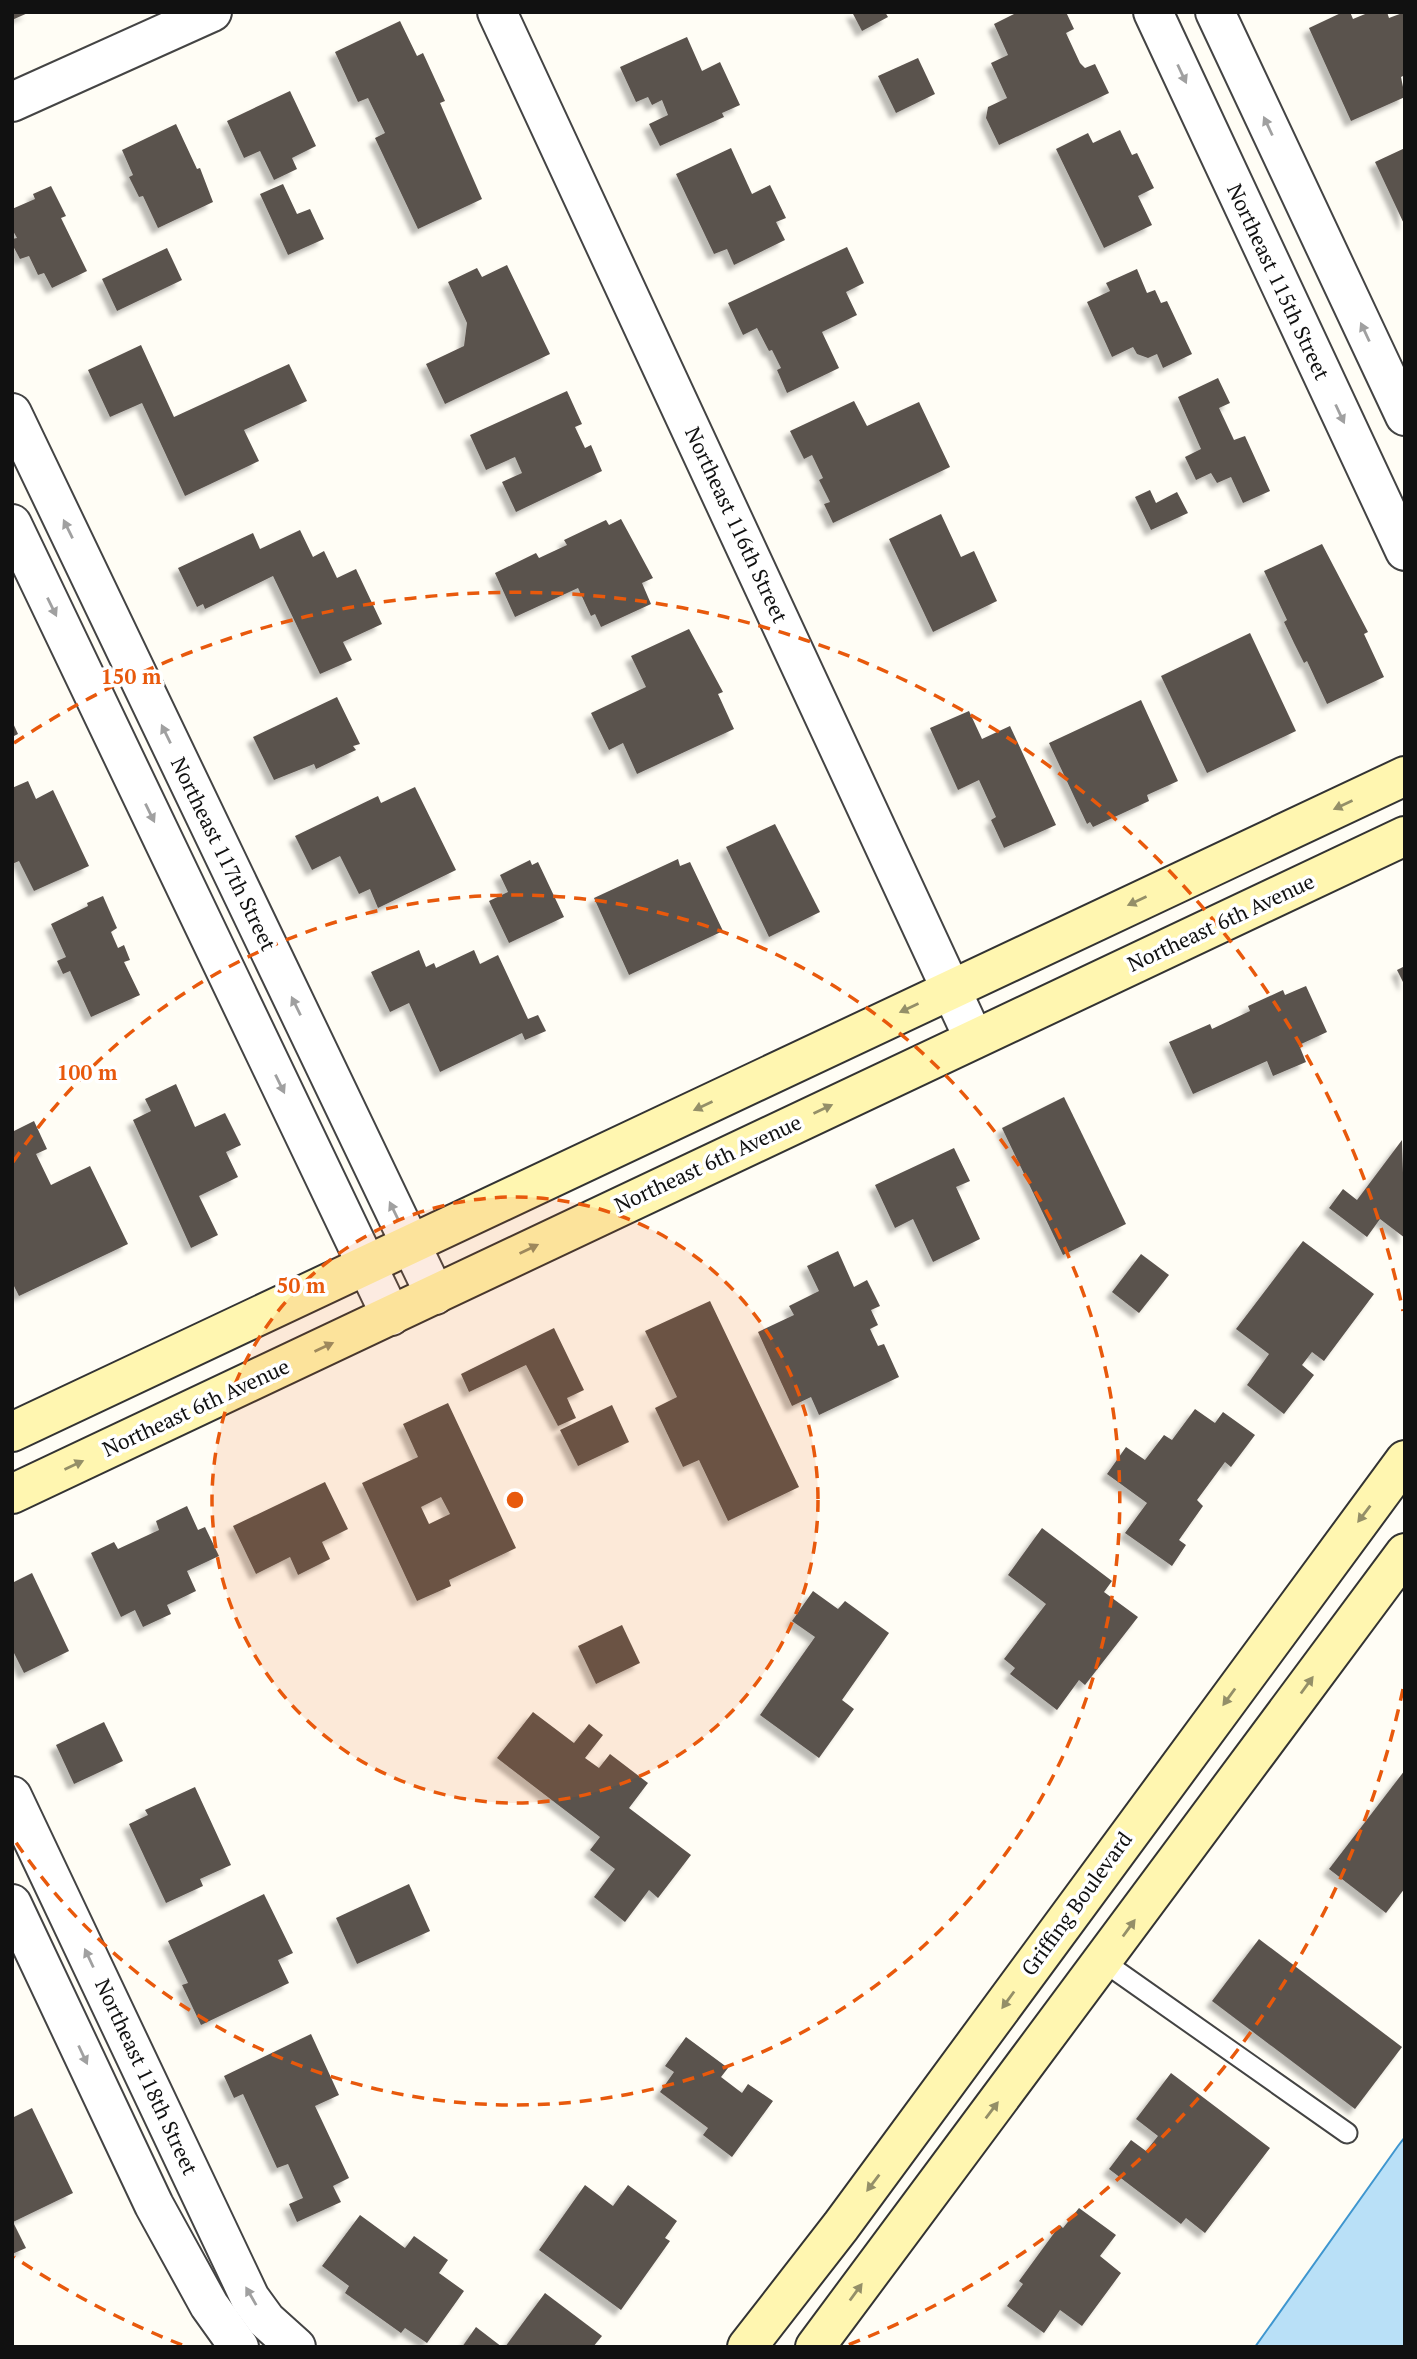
<svg xmlns="http://www.w3.org/2000/svg" width="1417" height="2359" viewBox="0 0 1417 2359" font-family="'PT Serif',serif">
<defs>
<filter id="shadow"><feDropShadow dx="-6" dy="6" stdDeviation="2" flood-color="#0004"/></filter>
</defs>
<rect width="100%" height="100%" fill="#fffdf5"/>
<path fill="#b9e0f7" stroke="#3f96cf" stroke-width="2" d="M1405,2137V2347H1255L1398,2146Z"/>
<g fill="#5a524d" fill-rule="evenodd" filter="url(#shadow)">
<path d="M12,12H30L12,20Z"/>
<path d="M852,12H885L888,17L862,31Z"/>
<path d="M1018,12H1066L1074,29L1066,33L1080,63L1085,68L1095,64L1109,93L999,145L986,118L988,107L1007,98L991,63L1008,55L994,24Z"/>
<path d="M1343,12H1350L1353,19L1370,12H1387L1389,18L1405,12V75L1401,77L1405,97L1351,121L1309,28Z"/>
<path d="M400,21L417,56L423,53L445,101L440,103L482,199L418,229L375,138L385,133L368,98L358,102L335,52Z"/>
<path d="M687,37L702,71L720,62L740,105L722,113L724,117L660,146L649,124L668,115L662,100L652,105L648,97L636,102L620,67Z"/>
<path d="M918,58L935,94L896,113L878,76Z"/>
<path d="M290,91L316,146L292,158L297,169L274,180L260,151L244,158L227,121Z"/>
<path d="M176,124L197,169L200,168L213,202L158,228L143,196L139,197L129,177L133,175L122,150Z"/>
<path d="M1120,130L1132,155L1137,153L1154,188L1138,196L1152,225L1104,248L1056,149L1088,133L1093,143Z"/>
<path d="M731,148L752,194L770,185L786,218L776,222L785,240L734,265L727,249L714,254L676,174Z"/>
<path d="M1405,148V226L1375,162Z"/>
<path d="M283,184L297,214L310,209L324,239L288,255L260,194Z"/>
<path d="M51,186L66,216L61,218L87,271L52,288L44,273L38,275L29,256L20,259L12,244V239L17,238L12,229V209L35,199L33,194Z"/>
<path d="M847,247L864,283L846,292L857,315L822,332L839,368L787,393L777,370L781,368L772,350L769,351L757,328L743,335L728,303Z"/>
<path d="M167,248L182,280L117,311L102,279Z"/>
<path d="M507,265L550,354L445,404L426,364L464,346L467,323L448,282L477,268L482,277Z"/>
<path d="M1137,269L1147,293L1155,290L1161,303L1167,301L1192,354L1163,368L1157,354L1148,358L1137,354L1133,347L1112,357L1087,302L1110,291L1106,283Z"/>
<path d="M141,345L174,417L289,364L307,401L244,430L259,461L185,496L142,403L110,417L88,370Z"/>
<path d="M1218,378L1230,403L1219,408L1234,440L1245,436L1270,491L1243,503L1231,477L1217,483L1211,473L1196,480L1185,457L1201,449L1178,397Z"/>
<path d="M567,391L582,424L575,427L585,448L591,445L602,471L516,512L502,482L522,473L515,457L486,470L470,435Z"/>
<path d="M854,401L867,426L919,402L950,467L833,523L824,504L830,502L819,480L823,478L812,455L804,459L790,431Z"/>
<path d="M1150,490L1156,503L1177,492L1188,513L1151,530L1135,497Z"/>
<path d="M941,514L961,557L974,551L997,601L933,632L889,539Z"/>
<path d="M621,519L653,578L642,583L651,604L601,627L595,614L591,616L578,588L515,617L495,573L536,553L539,558L567,545L564,540L606,520L609,525Z"/>
<path d="M300,530L313,557L324,551L337,578L356,569L382,624L343,642L352,660L320,674L273,576L205,609L203,604L197,607L178,568L253,533L260,549Z"/>
<path d="M1322,544L1368,632L1364,634L1384,677L1327,704L1307,661L1304,663L1294,643L1284,622L1287,620L1264,571Z"/>
<path d="M689,629L723,692L718,694L734,729L637,774L623,743L609,750L591,713L646,687L631,656Z"/>
<path d="M1250,633L1296,731L1207,773L1161,676Z"/>
<path d="M337,697L360,744L353,746L356,750L316,769L314,764L274,780L253,737Z"/>
<path d="M1141,700L1178,781L1147,795L1149,801L1093,827L1090,822L1087,824L1049,743Z"/>
<path d="M969,711L982,739L1010,726L1056,825L1004,848L991,820L996,817L979,780L958,790L930,728Z"/>
<path d="M12,721L18,734L12,737Z"/>
<path d="M28,781L36,799L53,790L89,866L34,891L19,861L12,864V788Z"/>
<path d="M415,787L456,870L378,908L370,889L359,894L340,856L312,870L295,836L378,796L381,803Z"/>
<path d="M775,824L820,912L769,937L726,847Z"/>
<path d="M678,859L680,866L690,862L723,931L629,975L594,898Z"/>
<path d="M530,860L532,865L538,862L564,917L509,943L489,901L508,892L500,875Z"/>
<path d="M103,896L117,928L111,932L118,948L124,945L130,960L124,962L140,995L91,1017L70,971L63,974L57,961L66,957L51,924L88,906L87,903Z"/>
<path d="M419,950L426,967L434,963L436,968L474,950L480,964L498,955L528,1019L538,1015L546,1031L525,1040L522,1033L440,1072L409,1003L390,1012L371,972Z"/>
<path d="M1405,966V986L1397,970Z"/>
<path d="M1306,986L1327,1032L1299,1045L1306,1062L1273,1076L1267,1061L1193,1094L1169,1042L1210,1024L1212,1029L1250,1011L1248,1006L1283,990L1285,995Z"/>
<path d="M176,1084L195,1127L225,1113L241,1145L226,1152L238,1177L199,1196L218,1235L191,1248L133,1120L151,1111L145,1099Z"/>
<path d="M1064,1097L1126,1224L1063,1255L1002,1128Z"/>
<path d="M34,1121L47,1149L36,1154L51,1185L90,1166L128,1244L19,1296L12,1282V1132Z"/>
<path d="M1402,1140L1405,1238L1380,1219L1367,1237L1329,1208L1343,1189L1357,1200Z"/>
<path d="M954,1148L970,1181L956,1187L980,1239L933,1262L913,1219L895,1228L875,1185Z"/>
<path d="M1303,1241L1374,1294L1324,1361L1312,1352L1302,1365L1314,1375L1284,1414L1247,1385L1269,1354L1236,1329Z"/>
<path d="M838,1251L854,1287L867,1280L880,1306L871,1310L878,1325L870,1329L878,1346L884,1344L899,1377L819,1415L811,1397L792,1406L758,1332L794,1315L789,1306L819,1291L807,1266Z"/>
<path d="M1141,1254L1169,1275L1139,1313L1112,1292Z"/>
<path d="M710,1301L799,1487L728,1521L699,1460L683,1467L655,1408L677,1397L645,1331Z"/>
<path d="M554,1328L584,1390L567,1398L576,1418L558,1426L526,1365L469,1392L461,1374Z"/>
<path d="M448,1403L516,1548L449,1580L451,1586L417,1601L362,1483L418,1457L403,1424ZM441,1497L450,1514L429,1524L421,1507Z"/>
<path d="M612,1405L629,1442L578,1466L560,1430Z"/>
<path d="M1195,1409L1215,1423L1223,1412L1255,1435L1231,1467L1225,1462L1197,1500L1203,1506L1179,1540L1186,1545L1172,1566L1125,1533L1147,1503L1107,1474L1126,1447L1145,1460L1164,1435L1172,1440Z"/>
<path d="M325,1482L348,1529L322,1542L330,1559L298,1575L290,1557L256,1574L233,1526Z"/>
<path d="M187,1506L198,1530L205,1527L219,1556L187,1571L196,1591L167,1605L171,1614L143,1627L135,1610L121,1617L91,1553L114,1542L118,1549L159,1530L156,1521Z"/>
<path d="M1042,1528L1112,1581L1104,1592L1138,1617L1085,1685L1079,1680L1057,1710L1010,1674L1015,1668L1004,1659L1046,1604L1008,1575Z"/>
<path d="M32,1573L69,1651L24,1673L12,1649V1583Z"/>
<path d="M813,1591L838,1609L845,1601L889,1633L842,1700L854,1709L819,1758L760,1715L815,1637L792,1621Z"/>
<path d="M622,1625L640,1663L596,1684L578,1646Z"/>
<path d="M533,1712L574,1743L589,1724L603,1735L585,1758L599,1768L610,1754L648,1783L629,1808L691,1855L658,1898L649,1890L625,1922L594,1897L615,1869L590,1850L600,1837L497,1758Z"/>
<path d="M104,1722L123,1761L74,1784L56,1745Z"/>
<path d="M1405,1770V1888L1386,1913L1329,1869Z"/>
<path d="M195,1787L231,1865L200,1879L203,1886L166,1903L129,1824L148,1815L145,1810Z"/>
<path d="M409,1884L430,1931L357,1964L336,1918Z"/>
<path d="M264,1894L293,1953L278,1960L289,1983L201,2025L182,1985L188,1983L168,1941Z"/>
<path d="M1259,1939L1402,2047L1355,2109L1212,2001Z"/>
<path d="M311,2034L339,2095L315,2106L349,2178L333,2186L341,2202L297,2222L289,2204L303,2198L288,2164L277,2168L243,2094L234,2098L224,2076Z"/>
<path d="M686,2037L728,2068L721,2077L742,2093L748,2084L773,2101L732,2157L703,2135L708,2128L660,2092L674,2072L665,2066Z"/>
<path d="M1171,2073L1270,2148L1205,2233L1186,2218L1181,2224L1109,2169L1131,2140L1146,2151L1158,2136L1136,2119Z"/>
<path d="M32,2108L73,2193L13,2222L26,2248L12,2254V2118Z"/>
<path d="M585,2185L613,2206L628,2185L677,2221L665,2238L670,2241L621,2310L539,2250Z"/>
<path d="M1079,2208L1116,2235L1100,2256L1121,2273L1082,2326L1060,2310L1044,2333L1007,2306L1023,2284L1019,2281L1060,2225L1063,2228Z"/>
<path d="M360,2215L405,2248L414,2236L448,2260L439,2273L464,2291L427,2343L405,2328L401,2333L345,2293L349,2286L322,2266Z"/>
<path d="M545,2293L602,2336L593,2347H505Z"/>
<path d="M476,2327L502,2347H462Z"/>
</g>
<g fill="none" stroke-linecap="round" stroke-linejoin="round">
<defs>
<path id="lane" d="M1104,1962L1347,2133"/>
<g id="street">
<path d="M497,12L974,1039"/>
<path d="M1153,12L1405,551"/>
<path d="M1215,12L1405,416"/>
<path d="M12,102L212,12"/>
<path d="M12,413L435,1295"/>
<path d="M12,524L391,1316"/>
<path d="M12,1796L250,2298L266,2320L296,2347"/>
<path d="M12,1904L154,2205L209,2305L239,2347"/>
</g>
<g id="secondary">
<path d="M12,1432L1405,776"/>
<path d="M12,1494L1405,836"/>
<path d="M747,2347L841,2226L1405,1460"/>
<path d="M815,2347L1405,1553"/>
</g>
</defs>
<use href="#lane" stroke="#444" stroke-width="23"/>
<use href="#street" stroke="#444" stroke-width="42"/>
<use href="#secondary" stroke="#333" stroke-width="42"/>
<use href="#lane" stroke="#fff" stroke-width="19"/>
<use href="#street" stroke="#fff" stroke-width="38"/>
<use href="#secondary" stroke="#fff6b0" stroke-width="38"/>
</g>
<defs><path id="oneway-solid" d="M-6-.8H1V-3.2L6.5 0L1 3.2V.8H-6Z" transform="scale(1.75)"/></defs>
<g fill="#a0a0a0">
<use href="#oneway-solid" transform="translate(1182 74) rotate(65)"/>
<use href="#oneway-solid" transform="translate(1268 126) rotate(-115)"/>
<use href="#oneway-solid" transform="translate(1365 332) rotate(-115)"/>
<use href="#oneway-solid" transform="translate(1340 414) rotate(65)"/>
<use href="#oneway-solid" transform="translate(68 529) rotate(-116)"/>
<use href="#oneway-solid" transform="translate(52 607) rotate(64)"/>
<use href="#oneway-solid" transform="translate(166 734) rotate(-116)"/>
<use href="#oneway-solid" transform="translate(150 813) rotate(64)"/>
<use href="#oneway-solid" transform="translate(296 1006) rotate(-116)"/>
<use href="#oneway-solid" transform="translate(280 1084) rotate(64)"/>
<use href="#oneway-solid" transform="translate(394 1211) rotate(-116)"/>
<use href="#oneway-solid" transform="translate(89 1958) rotate(-115)"/>
<use href="#oneway-solid" transform="translate(83 2055) rotate(65)"/>
<use href="#oneway-solid" transform="translate(251 2296) rotate(-120)"/>
</g>
<g fill="#948f68">
<use href="#oneway-solid" transform="translate(1343 805) rotate(155)"/>
<use href="#oneway-solid" transform="translate(1137 901) rotate(155)"/>
<use href="#oneway-solid" transform="translate(909 1008) rotate(155)"/>
<use href="#oneway-solid" transform="translate(703 1106) rotate(155)"/>
<use href="#oneway-solid" transform="translate(823 1109) rotate(-25)"/>
<use href="#oneway-solid" transform="translate(529 1249) rotate(-26)"/>
<use href="#oneway-solid" transform="translate(324 1347) rotate(-25)"/>
<use href="#oneway-solid" transform="translate(74 1465) rotate(-25)"/>
<use href="#oneway-solid" transform="translate(1364 1514) rotate(127)"/>
<use href="#oneway-solid" transform="translate(1307 1685) rotate(-54)"/>
<use href="#oneway-solid" transform="translate(1229 1697) rotate(126)"/>
<use href="#oneway-solid" transform="translate(1129 1928) rotate(-54)"/>
<use href="#oneway-solid" transform="translate(1008 2000) rotate(126)"/>
<use href="#oneway-solid" transform="translate(992 2110) rotate(-53)"/>
<use href="#oneway-solid" transform="translate(873 2183) rotate(127)"/>
<use href="#oneway-solid" transform="translate(856 2292) rotate(-54)"/>
</g>
<circle cx="515" cy="1500" r="303" fill="#e8590c" fill-opacity=".12"/>
<g fill="none" stroke="#e8590c" stroke-width="3.5" stroke-dasharray="12 9">
<circle cx="515" cy="1500" r="303"/>
<path d="M13 1162A605 605 0 1 1 13 1838"/>
<path d="M1403 1689A908 908 0 0 1 848 2345M182 2345A908 908 0 0 1 14 2257M14 743A908 908 0 0 1 1403 1311"/>
</g>
<g text-anchor="middle" stroke-width="7" stroke-linejoin="round" paint-order="stroke">
<g font-size="21" fill="#111" stroke="#fff">
<text transform="translate(1278 282) rotate(65)" y="7">Northeast 115th Street</text>
<text transform="translate(736 525) rotate(65)" y="7">Northeast 116th Street</text>
<text transform="translate(223 854) rotate(64)" y="7">Northeast 117th Street</text>
<text transform="translate(1221 923) rotate(-25)" y="7">Northeast 6th Avenue</text>
<text transform="translate(708 1164) rotate(-25)" y="7">Northeast 6th Avenue</text>
<text transform="translate(196 1408) rotate(-25)" y="7">Northeast 6th Avenue</text>
<text transform="translate(1077 1904) rotate(-54)" y="7">Griffing Boulevard</text>
<text transform="translate(146 2077) rotate(65)" y="7">Northeast 118th Street</text>
</g>
</g>
<circle cx="515" cy="1500" r="10" fill="#e8590c" stroke="#fff" stroke-width="3.5"/>
<g font-size="21" text-anchor="middle" font-weight="bold" fill="#e8590c" stroke="#fff" stroke-width="7" stroke-linejoin="round" paint-order="stroke">
<text x="131" y="684">150 m</text>
<text x="87" y="1080">100 m</text>
<text x="301" y="1293">50 m</text>
</g>
<rect width="1417" height="2359" fill="none" stroke="#111111" stroke-width="28"/>
</svg>
